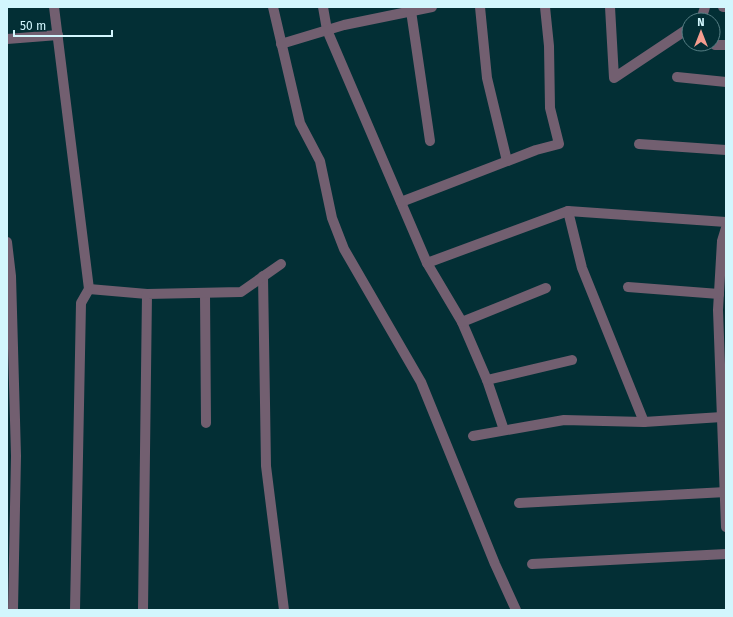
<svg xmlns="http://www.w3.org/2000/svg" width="733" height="617" viewBox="0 0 733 617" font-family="'Fira Sans',sans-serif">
<rect width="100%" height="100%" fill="#032f35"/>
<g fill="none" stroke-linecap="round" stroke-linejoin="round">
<g stroke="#725f70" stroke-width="10">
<path d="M54,7L89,289L81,303L75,610"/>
<path d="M273,7L300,123L320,161L332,218L344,249L421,382L495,564L516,610"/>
<path d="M323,7L327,30L427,263L462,322L487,380L504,430"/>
<path d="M480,7L487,78L507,161"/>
<path d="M610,7L614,78L689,28"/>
<path d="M723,7H726"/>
<path d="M411,11L430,141"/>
<path d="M701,20L705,7"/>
<path d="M7,39L58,35"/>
<path d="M713,40L715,45H726"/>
<path d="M281,44L344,25L432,7"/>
<path d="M677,77L726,82"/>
<path d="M639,144L726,150"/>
<path d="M401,202L536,150L559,144L550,108L549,46L545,7"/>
<path d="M568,211L726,222"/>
<path d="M726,228L722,241L718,310L726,527"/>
<path d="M7,242L11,276L16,456L13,610"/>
<path d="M427,263L568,211L582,268L644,422"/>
<path d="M263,276L266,466L284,610"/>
<path d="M628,287L719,294"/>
<path d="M89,289L147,294"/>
<path d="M205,294L206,423"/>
<path d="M462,322L546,288"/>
<path d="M487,380L572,360"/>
<path d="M473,436L564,420L644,422L722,417"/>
<path d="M519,503L726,492"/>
<path d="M532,564L726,554"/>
<path d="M143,610L147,294L241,292L281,264"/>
</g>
</g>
<rect width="733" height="617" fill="none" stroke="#d2f6fd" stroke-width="16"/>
<g transform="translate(701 32)"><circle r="19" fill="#032f35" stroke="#567f85"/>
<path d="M0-3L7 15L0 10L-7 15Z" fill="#f59d8f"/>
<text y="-6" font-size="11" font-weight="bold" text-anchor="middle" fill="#d2f6fd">N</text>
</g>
<path d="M14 30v6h98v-6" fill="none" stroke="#d2f6fd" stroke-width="2"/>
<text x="20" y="30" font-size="12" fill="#d2f6fd" stroke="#032f35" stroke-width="3" paint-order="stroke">50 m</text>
</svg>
